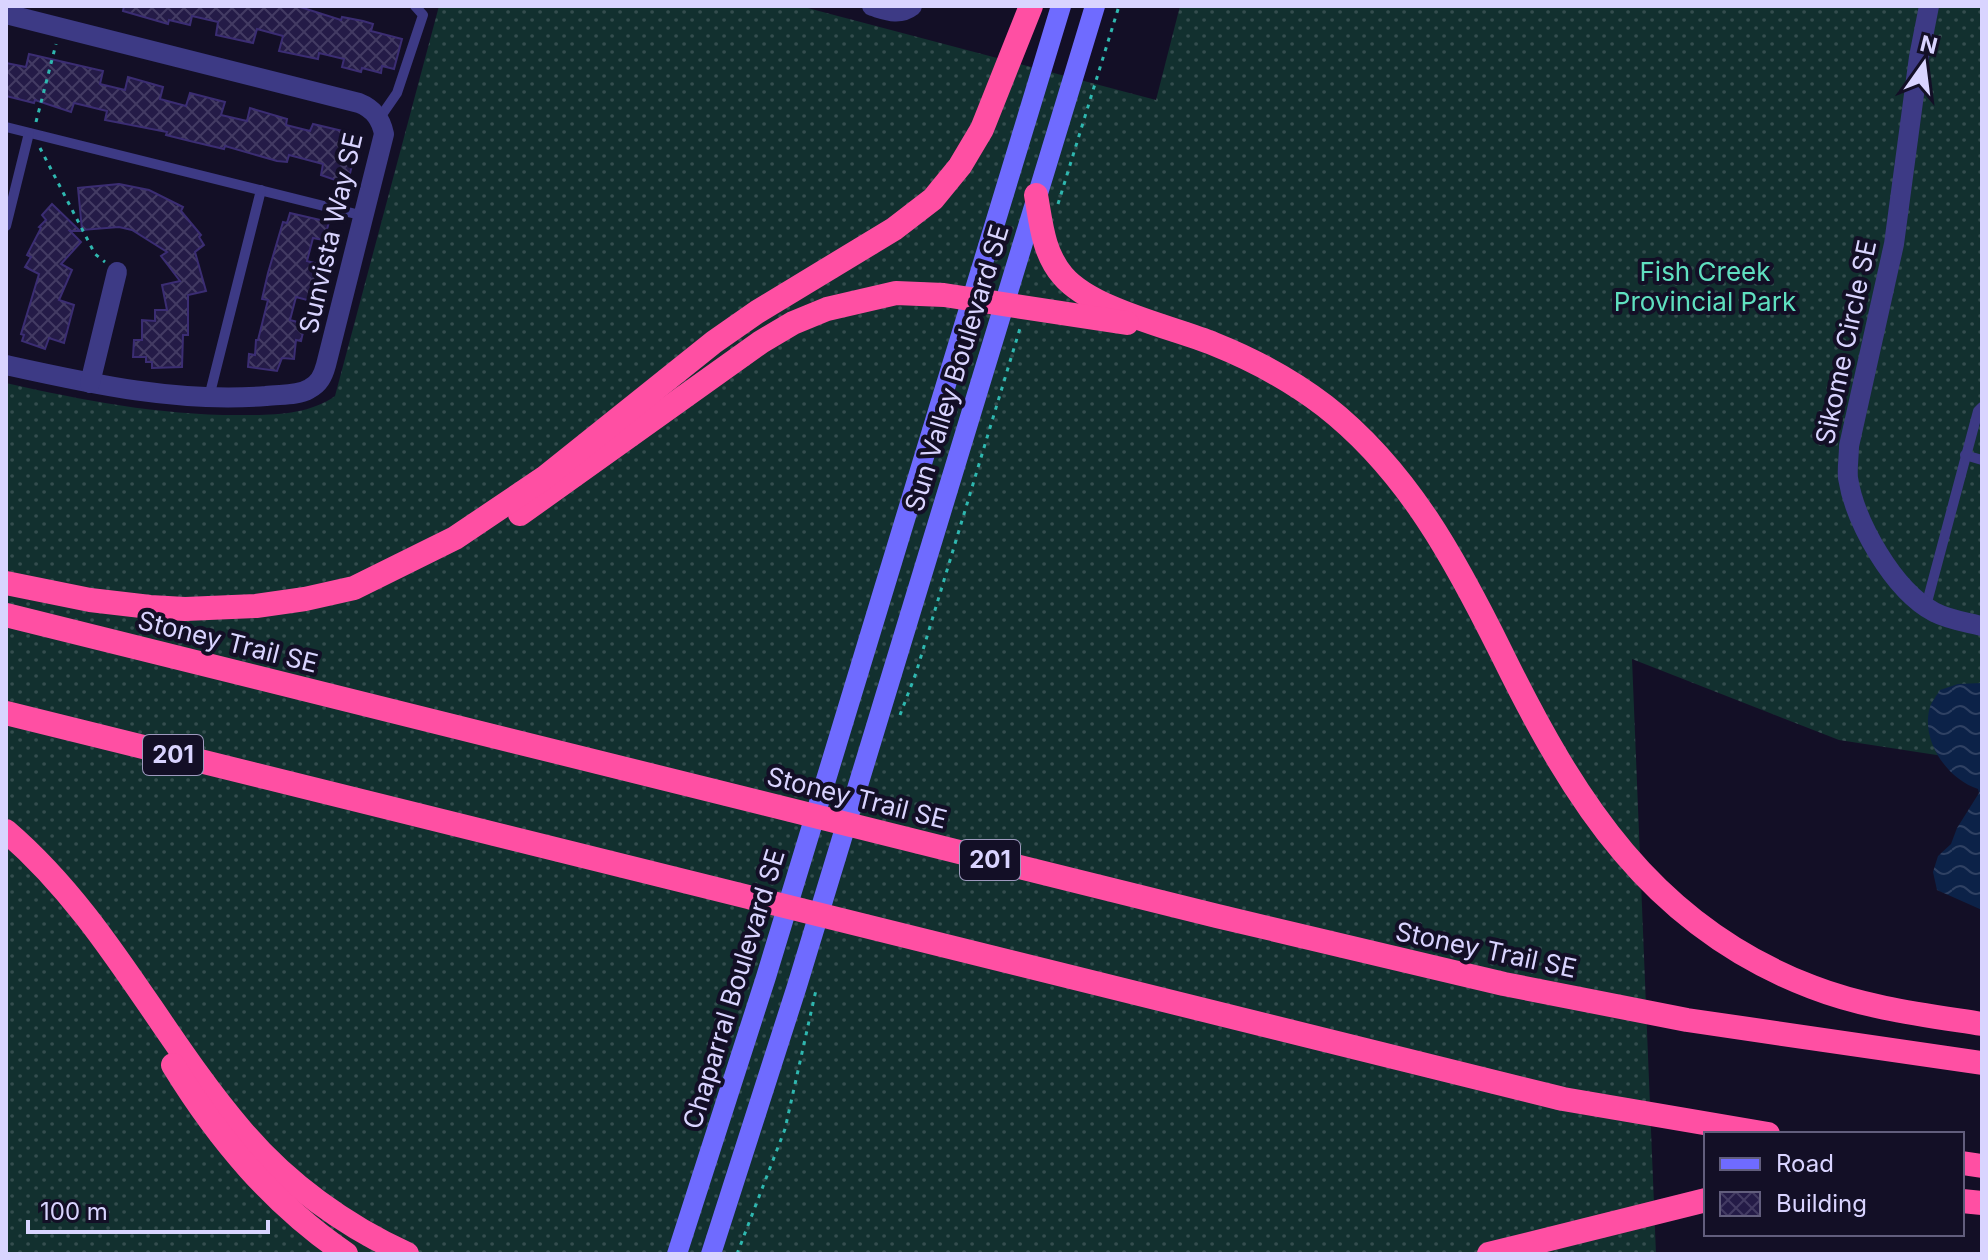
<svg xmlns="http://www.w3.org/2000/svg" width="1988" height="1260" viewBox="0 0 1988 1260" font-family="Inter,sans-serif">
<defs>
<pattern id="grass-dots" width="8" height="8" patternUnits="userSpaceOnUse" patternTransform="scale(2)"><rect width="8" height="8" fill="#12302f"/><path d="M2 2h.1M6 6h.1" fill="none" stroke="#344d4e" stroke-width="1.8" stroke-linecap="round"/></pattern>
<pattern id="water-waves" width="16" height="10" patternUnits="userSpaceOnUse" patternTransform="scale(2)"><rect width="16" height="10" fill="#0c2248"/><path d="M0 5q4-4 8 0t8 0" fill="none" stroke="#2f4163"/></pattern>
<pattern id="building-cross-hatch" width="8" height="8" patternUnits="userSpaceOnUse" patternTransform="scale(2)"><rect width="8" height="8" fill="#241b47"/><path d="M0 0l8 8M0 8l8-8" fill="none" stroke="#433b63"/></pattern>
</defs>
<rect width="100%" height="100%" fill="#130f26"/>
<path fill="url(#grass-dots)" d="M439,6H800L1156,100L1180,6H1982V762L1839,740L1632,659L1656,1254H6V383C86,401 163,416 246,415C276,415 310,414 335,396Z"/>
<path fill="url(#water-waves)" d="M1982,683V910L1937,890L1933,872L1938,856L1951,844L1957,828L1979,793L1978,789C1947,779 1920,740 1930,707C1932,701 1937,695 1940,690L1958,684Z"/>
<g fill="url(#building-cross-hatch)" stroke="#3b2d73" stroke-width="2">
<path d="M124,6H297L341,20L342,17L363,21L373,24L371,31L402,39L394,69L382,66L381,73L362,68L361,72L342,67L344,59L319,53L318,59L279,51L283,36L257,29L253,43L216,35L218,22L192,16L190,25L169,20L168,24L123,11Z"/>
<path d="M29,54L103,71L100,84L125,90L128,77L163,87L160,99L186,106L190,93L225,102L221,115L247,121L250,108L287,119L286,125L310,131L313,124L351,133L349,138L356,149L354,157L358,162L352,165L348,182H341L321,175L323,164L289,155L287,162L277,161L225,146L224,149L190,141L166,135L167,132L105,120L107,111L74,103L71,112L35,100L34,103L6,96V63L26,67Z"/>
<path d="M119,184L149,190L183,207L181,211L201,235L199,237L204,245L195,252L206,291L188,295V335H183L182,367L152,368V362H146V357H133L134,340H142V320L155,321V310H167L162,285L180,281L161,256L167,252L132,230L119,227L82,230L78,188Z"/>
<path d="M52,204L80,231H70L81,242L61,264L72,270L59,300L74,305L64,343L49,338L45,349L22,341L24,335L21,334L39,274L25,267L31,257L27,255L41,228L39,227L46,220L42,215Z"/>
<path d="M290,213L329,222L324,240L313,238L307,261L318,264L311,301L296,297L290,320L305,324L301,341L296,340L294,359L282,358L277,371L248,367L249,354L255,355L256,340H258L268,300L262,299L268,273L283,222L287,223Z"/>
</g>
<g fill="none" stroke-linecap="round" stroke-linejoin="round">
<g stroke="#2fb8b0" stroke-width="3" stroke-dasharray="4 6" stroke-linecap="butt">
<path d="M1982,50V59"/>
<path d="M36,122L56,44"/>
<path d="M40,148L95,254L105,262"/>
<path d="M1058,204L1119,6"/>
<path d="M900,715L916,673L1021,325"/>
<path d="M737,1254L785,1129L816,990"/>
</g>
<g stroke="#3d3a85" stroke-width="10">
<path d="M379,119L397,93L423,15L415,6"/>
<path d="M6,127L364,216"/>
<path d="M6,226L29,133"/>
<path d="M209,397L261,190"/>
<path d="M1965,455L1982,460"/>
<path d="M1926,606L1978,411L1982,407"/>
</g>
<g stroke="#3d3a85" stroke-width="20">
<path d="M872,6C886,10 899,16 912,6"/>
<path d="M1929,6L1919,57L1894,244L1849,446C1849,456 1847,468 1848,478C1855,522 1893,590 1934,612C1949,620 1966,622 1982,626"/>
<path d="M6,14L359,103C374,109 381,119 384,134L326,365C323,376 319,384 309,389C297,396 280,394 266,396C177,403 92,384 6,365"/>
<path d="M90,383L117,272"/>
</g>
<g stroke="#6f6bff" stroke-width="20">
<path d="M677,1254L766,977L1061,6"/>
<path d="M711,1254L797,986L1095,6"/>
</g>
<g stroke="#ff4fa3" stroke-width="24">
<path d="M1036,195C1041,223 1043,253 1063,276C1092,310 1172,327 1214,344C1254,360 1291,380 1325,406C1408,471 1456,561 1502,654C1574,801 1652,926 1812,987C1866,1008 1925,1015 1982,1024"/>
<path d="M520,514L761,342L793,323L827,309L896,293L944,295L1127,323"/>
<path d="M6,583L90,600L150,607L185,609L256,606L305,599L354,588L455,538L544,478L714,342L757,312L894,229L933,199L960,166L982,129L1031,6"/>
<path d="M6,615L1217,916L1504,984L1687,1020L1982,1063"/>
<path d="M6,713L1563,1099L1768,1134"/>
<path d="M6,831C106,917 158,1033 242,1131C286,1183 345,1226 407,1254"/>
<path d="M173,1065C219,1140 273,1204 346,1254"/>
<path d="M1962,1163L1982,1166"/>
<path d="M1962,1201L1982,1203"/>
<path d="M1489,1254L1706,1200"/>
</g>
</g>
<g text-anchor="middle" stroke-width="8" stroke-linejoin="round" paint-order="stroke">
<g fill="#130f26" stroke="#9e99be" stroke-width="2">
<rect x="143" y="735" width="60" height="40" rx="6"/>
<rect x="960" y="840" width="60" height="40" rx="6"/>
</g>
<g font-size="24" font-weight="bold" fill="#d9d4ff">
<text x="173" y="763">201</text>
<text x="990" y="868">201</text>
</g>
<g font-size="26" fill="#d9d4ff" stroke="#130f26">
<text transform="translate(331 233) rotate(-77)" y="9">Sunvista Way SE</text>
<text transform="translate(1846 342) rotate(-78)" y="9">Sikome Circle SE</text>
<text transform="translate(957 368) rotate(-73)" y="9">Sun Valley Boulevard SE</text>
<text transform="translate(228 642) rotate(14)" y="9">Stoney Trail SE</text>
<text transform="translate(857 798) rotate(14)" y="9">Stoney Trail SE</text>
<text transform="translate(1486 950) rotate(12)" y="9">Stoney Trail SE</text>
<text transform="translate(734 989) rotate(-73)" y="9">Chaparral Boulevard SE</text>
</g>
<g font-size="26" fill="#5fe0c0" stroke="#130f26">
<text x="1705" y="281">Fish Creek<tspan x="1705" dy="30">Provincial Park</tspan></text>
</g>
</g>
<rect width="1988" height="1260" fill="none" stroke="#d9d4ff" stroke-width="16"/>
<rect x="1704" y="1132" width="260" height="104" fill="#130f26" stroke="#625e7d" stroke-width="2"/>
<rect x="1720" y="1158" width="40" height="12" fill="#6f6bff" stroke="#625e7d" stroke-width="2"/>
<text x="1776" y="1172" font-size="24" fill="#d9d4ff">Road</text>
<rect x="1720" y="1192" width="40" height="24" fill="url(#building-cross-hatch)" stroke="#625e7d" stroke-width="2"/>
<text x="1776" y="1212" font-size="24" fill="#d9d4ff">Building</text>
<g transform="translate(1924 64) rotate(14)" stroke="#130f26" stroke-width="6" paint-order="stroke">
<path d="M0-6L14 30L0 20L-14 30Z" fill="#d9d4ff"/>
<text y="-12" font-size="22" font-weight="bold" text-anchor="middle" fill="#d9d4ff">N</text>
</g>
<path d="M28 1220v12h240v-12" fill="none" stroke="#d9d4ff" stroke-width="4"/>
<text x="40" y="1220" font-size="24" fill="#d9d4ff" stroke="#130f26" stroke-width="6" paint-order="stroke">100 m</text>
</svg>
